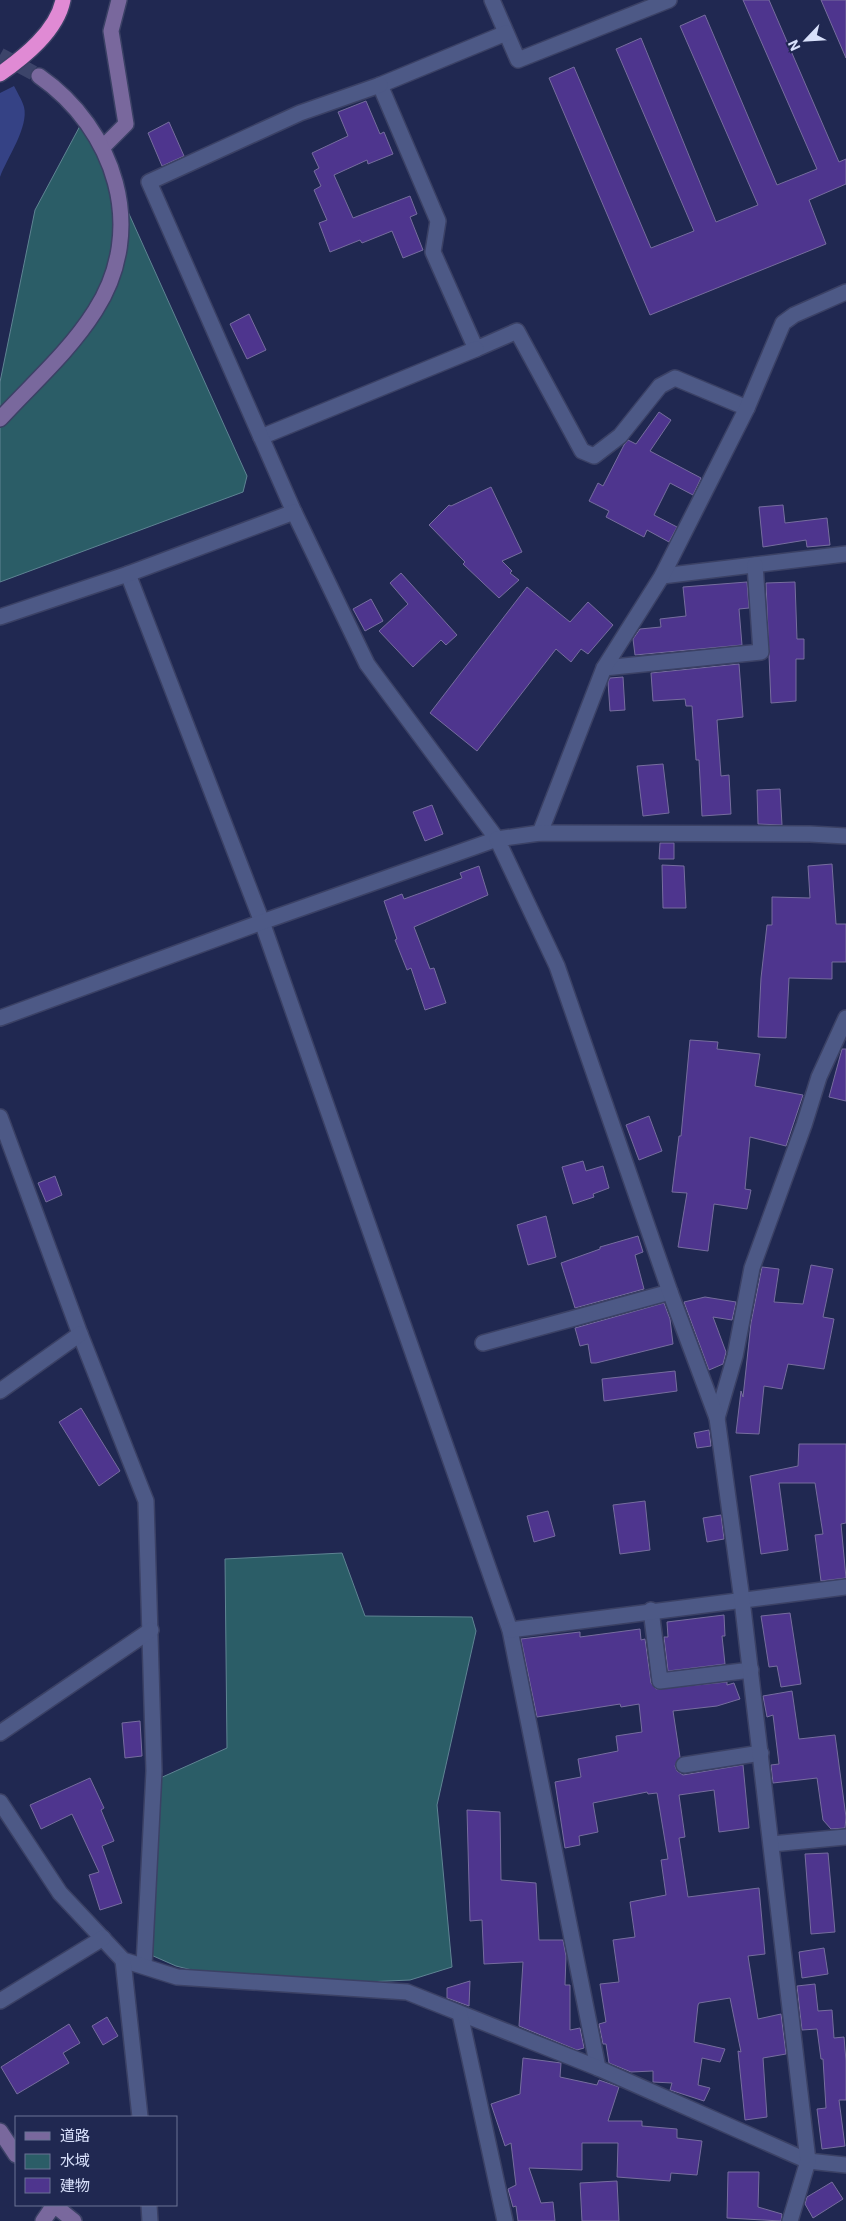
<svg xmlns="http://www.w3.org/2000/svg" width="846" height="2221" viewBox="0 0 846 2221" font-family="Roboto,'Noto Sans JP',sans-serif">
<rect width="100%" height="100%" fill="#202851"/>
<path fill="#354285" d="M14,86C17,92 22,100 24,107C29,127 7,158 0,177V93Z"/>
<g fill="#2b5d67" stroke="#5f8493">
<path d="M81,124L107,135L125,205L247,476L243,492L0,582V382L35,210Z"/>
<path d="M342,1553L365,1616L472,1617L476,1631L437,1805L452,1967L410,1980L366,1982L200,1972L176,1966L151,1955L158,1779L227,1748L225,1559Z"/>
</g>
<g fill="#4e358e" stroke="#766d9e">
<path d="M743,0H769L839,162L846,159V184L809,200L826,244L650,315L549,78L574,67L651,248L694,231L616,49L641,38L716,222L758,205L680,26L705,15L777,185L817,169Z"/>
<path d="M821,0H846V58Z"/>
<path d="M366,101L380,134L384,132L393,154L368,164L367,160L334,175L353,218L410,196L417,214L410,217L423,250L403,258L392,231L362,243L360,240L330,252L319,223L327,220L314,190L321,186L314,171L319,168L312,153L348,136L338,112Z"/>
<path d="M169,122L184,156L162,166L148,133Z"/>
<path d="M249,314L266,350L247,359L230,324Z"/>
<path d="M659,412L671,420L650,451L701,478L693,495L670,483L654,515L677,527L669,542L647,530L644,537L606,517L609,511L589,501L598,483L603,486L624,445L628,440L636,444Z"/>
<path d="M491,487L522,552L502,561L512,571L510,573L519,580L499,598L463,564L465,562L429,525L449,505L451,506Z"/>
<path d="M783,505L785,523L827,518L830,545L807,547L806,540L763,547L759,507Z"/>
<path d="M401,573L457,635L446,645L441,640L413,667L379,631L408,604L390,583Z"/>
<path d="M747,582L749,608L739,609L742,645L635,655L633,639L640,629L661,627L660,619L686,616L683,587Z"/>
<path d="M795,582L797,639H804V659H796V701L771,703L766,583Z"/>
<path d="M527,587L570,622L588,602L613,625L588,654L581,649L571,662L556,649L477,751L430,713Z"/>
<path d="M371,599L383,621L365,631L353,609Z"/>
<path d="M739,664L743,717L717,720L721,776L729,775L731,814L702,816L699,760H696L692,706H686L685,699L653,701L651,673Z"/>
<path d="M623,677L625,710L610,711L608,682L610,678Z"/>
<path d="M663,764L669,813L643,816L637,766Z"/>
<path d="M780,789L782,825L758,824L757,790Z"/>
<path d="M432,805L443,834L425,841L413,812Z"/>
<path d="M660,843H674V859H659Z"/>
<path d="M832,864L836,924H846V962H832V979L789,978L786,1038L758,1037L761,978L767,925H772V897L810,898L808,866Z"/>
<path d="M662,865L684,866L686,908H663Z"/>
<path d="M479,866L488,895L414,927L430,969L434,968L446,1003L425,1010L411,968L407,970L395,940L397,939L384,901L402,894L404,899L462,878L460,873Z"/>
<path d="M690,1040L718,1042L717,1049L760,1054L755,1086L803,1095L786,1146L750,1137L745,1189L751,1190L747,1209L714,1204L708,1251L678,1247L687,1193L672,1192L679,1136H681Z"/>
<path d="M842,1049H846V1101L829,1097Z"/>
<path d="M649,1116L662,1151L639,1160L626,1125Z"/>
<path d="M583,1161L586,1171L603,1166L609,1188L593,1194L594,1197L573,1204L562,1167Z"/>
<path d="M55,1176L62,1195L46,1202L38,1183Z"/>
<path d="M546,1216L556,1257L528,1265L517,1225Z"/>
<path d="M638,1236L643,1252L635,1255L644,1289L575,1308L561,1263L600,1249V1247Z"/>
<path d="M811,1265L833,1269L823,1317L834,1319L824,1369L788,1364L782,1389L764,1386L759,1434L736,1433L741,1391L743,1397L751,1323L762,1267L779,1269L774,1302L803,1304Z"/>
<path d="M705,1297L736,1302L732,1320L713,1317L726,1352L723,1364L709,1370L684,1302Z"/>
<path d="M664,1303L670,1319L673,1344L596,1363H591L588,1344L580,1346L575,1328Z"/>
<path d="M675,1371L677,1391L604,1401L602,1379Z"/>
<path d="M81,1408L120,1471L99,1486L59,1422Z"/>
<path d="M709,1430L711,1446L697,1448L694,1433Z"/>
<path d="M799,1444H846V1523L841,1524L846,1578L821,1581L815,1535L823,1534L815,1483H779L788,1550L761,1554L750,1476L798,1466Z"/>
<path d="M645,1501L650,1550L620,1554L613,1505Z"/>
<path d="M548,1511L555,1536L534,1542L527,1516Z"/>
<path d="M721,1515L724,1539L707,1542L703,1518Z"/>
<path d="M790,1613L801,1684L781,1687L777,1666L769,1667L761,1616Z"/>
<path d="M724,1615L725,1636H722L725,1664L668,1671L664,1637H668L667,1622Z"/>
<path d="M640,1629L641,1640L645,1639L651,1683L656,1689L727,1682V1685L734,1683L740,1699L717,1706L673,1711L680,1757L675,1766L677,1771L683,1775L743,1765L749,1828L719,1832L714,1790L679,1795L685,1837L679,1838L688,1897L759,1888L765,1954L748,1956L758,2019L781,2014L786,2054L763,2058L767,2117L745,2120L738,2051L741,2052L730,1998L699,2003L698,2005L694,2042L725,2049L720,2062L702,2058L698,2085L710,2088L704,2101L670,2090L672,2083L653,2082V2071L631,2072L609,2063L606,2044H603L599,2024L606,2022L600,1984L619,1982L613,1940L635,1937L630,1902L666,1895L661,1860L668,1859L657,1793L648,1794L647,1792L593,1803L598,1832L579,1836L580,1845L565,1848L555,1782L581,1777L578,1759L618,1751L616,1736L642,1732L639,1704L621,1707L620,1704L537,1717L521,1639L580,1632V1637Z"/>
<path d="M792,1691L799,1739L835,1735L846,1817L845,1828L831,1829L823,1820L817,1778L773,1783L771,1765L779,1764L773,1715L767,1717L763,1696Z"/>
<path d="M140,1721L142,1756L125,1758L122,1723Z"/>
<path d="M90,1778L104,1808L101,1810L114,1841L102,1846L122,1903L100,1910L89,1875L99,1872L72,1814L41,1829L30,1805Z"/>
<path d="M467,1810L500,1812L501,1880L536,1883L539,1940H563L566,1956L565,1985H570V2030L580,2028L584,2048L577,2050L519,2026L523,1962L484,1964L482,1920L470,1921Z"/>
<path d="M828,1853L835,1932L811,1934L805,1854Z"/>
<path d="M824,1948L828,1974L802,1978L799,1952Z"/>
<path d="M470,1981L469,2006L447,1998V1988Z"/>
<path d="M815,1984L818,2011L832,2010L834,2038L844,2037L846,2061V2100H839L845,2146L822,2149L817,2109L826,2108L823,2059H821L817,2029L802,2030L797,1986Z"/>
<path d="M107,2017L118,2036L103,2045L92,2026Z"/>
<path d="M69,2024L80,2043L63,2053L69,2063L17,2094L1,2067Z"/>
<path d="M523,2058L561,2063L560,2077L597,2085L599,2080L619,2087L608,2121H642V2126L677,2129V2138L702,2141L697,2175L671,2173L670,2181L617,2177L618,2143H582V2170L529,2168L541,2203L553,2202L555,2221H518L516,2206L513,2207L508,2189L516,2185L511,2143L505,2146L491,2104L520,2094Z"/>
<path d="M728,2172H759L758,2207L782,2214L781,2221L727,2218Z"/>
<path d="M617,2181L619,2221H582L580,2183Z"/>
<path d="M832,2182L843,2199L813,2218L805,2204L807,2197Z"/>
</g>
<g fill="none" stroke-linecap="round" stroke-linejoin="round">
<path stroke="#3c446a" stroke-width="15" stroke-dasharray="15 8" stroke-linecap="butt" d="M0,55L39,76"/>
<defs>
<g id="street">
<path d="M492,0L518,60L669,0"/>
<path d="M506,33L380,85L438,221L433,252L476,349L517,331L582,451L594,456L620,436L660,386L675,378L747,408"/>
<path d="M261,437L476,349"/>
<path d="M294,512L149,182L300,113L380,85"/>
<path d="M128,574L262,922L510,1630L598,2068"/>
<path d="M662,576L846,554"/>
<path d="M0,617L128,574L294,512L367,664L497,839L262,922L0,1018"/>
<path d="M604,668L761,652L755,565"/>
<path d="M540,833L604,668L662,576L747,408L783,323L794,315L846,292"/>
<path d="M0,1117L80,1334L146,1501L154,1771L144,1966"/>
<path d="M483,1343L670,1292"/>
<path d="M0,1391L80,1334"/>
<path d="M717,1418L735,1356L752,1268L804,1125L819,1077L846,1018"/>
<path d="M651,1610L660,1681L751,1670"/>
<path d="M510,1630L846,1587"/>
<path d="M0,1733L151,1630"/>
<path d="M684,1765L761,1753"/>
<path d="M0,1802L60,1893L123,1960L177,1977L407,1992L598,2068L808,2161L846,2165"/>
<path d="M772,1844L846,1837"/>
<path d="M123,1960L140,2117"/>
<path d="M0,2001L103,1938"/>
<path d="M460,2014L505,2221"/>
<path d="M149,2205L150,2221"/>
<path d="M790,2221L808,2161L742,1600L717,1418L670,1292L557,966L497,839L540,833L810,834L846,836"/>
</g>
<g id="secondary">
<path d="M103,147L126,124L111,31L119,0"/>
<path d="M0,419C32,384 69,352 95,311C148,229 115,129 39,76"/>
<path d="M0,2131L16,2155"/>
<path d="M43,2221L54,2205L74,2221"/>
</g>
<path id="highway" d="M0,74C24,57 57,31 63,0"/>
</defs>
<use href="#street" stroke="#3b4165" stroke-width="18"/>
<use href="#secondary" stroke="#3b4165" stroke-width="18"/>
<use href="#highway" stroke="#3b4165" stroke-width="18"/>
<use href="#street" stroke="#4d5986" stroke-width="15"/>
<use href="#secondary" stroke="#79689d" stroke-width="15"/>
<use href="#highway" stroke="#e08ad4" stroke-width="15"/>
</g>
<rect x="15" y="2116" width="162" height="90" fill="#202851" stroke="#6a7295"/>
<rect x="25" y="2132" width="25" height="8" fill="#79689d" stroke="#6a7295"/>
<text x="60" y="2141" font-size="15" fill="#d8e0fb">道路</text>
<rect x="25" y="2154" width="25" height="15" fill="#2b5d67" stroke="#6a7295"/>
<text x="60" y="2166" font-size="15" fill="#d8e0fb">水域</text>
<rect x="25" y="2178" width="25" height="15" fill="#4e358e" stroke="#6a7295"/>
<text x="60" y="2191" font-size="15" fill="#d8e0fb">建物</text>
<g transform="translate(806 40) rotate(245)" stroke="#202851" stroke-width="4" paint-order="stroke">
<path d="M0-4L9 19L0 12L-9 19Z" fill="#d8e0fb"/>
<text y="-8" font-size="14" font-weight="bold" text-anchor="middle" fill="#d8e0fb">N</text>
</g>
</svg>
